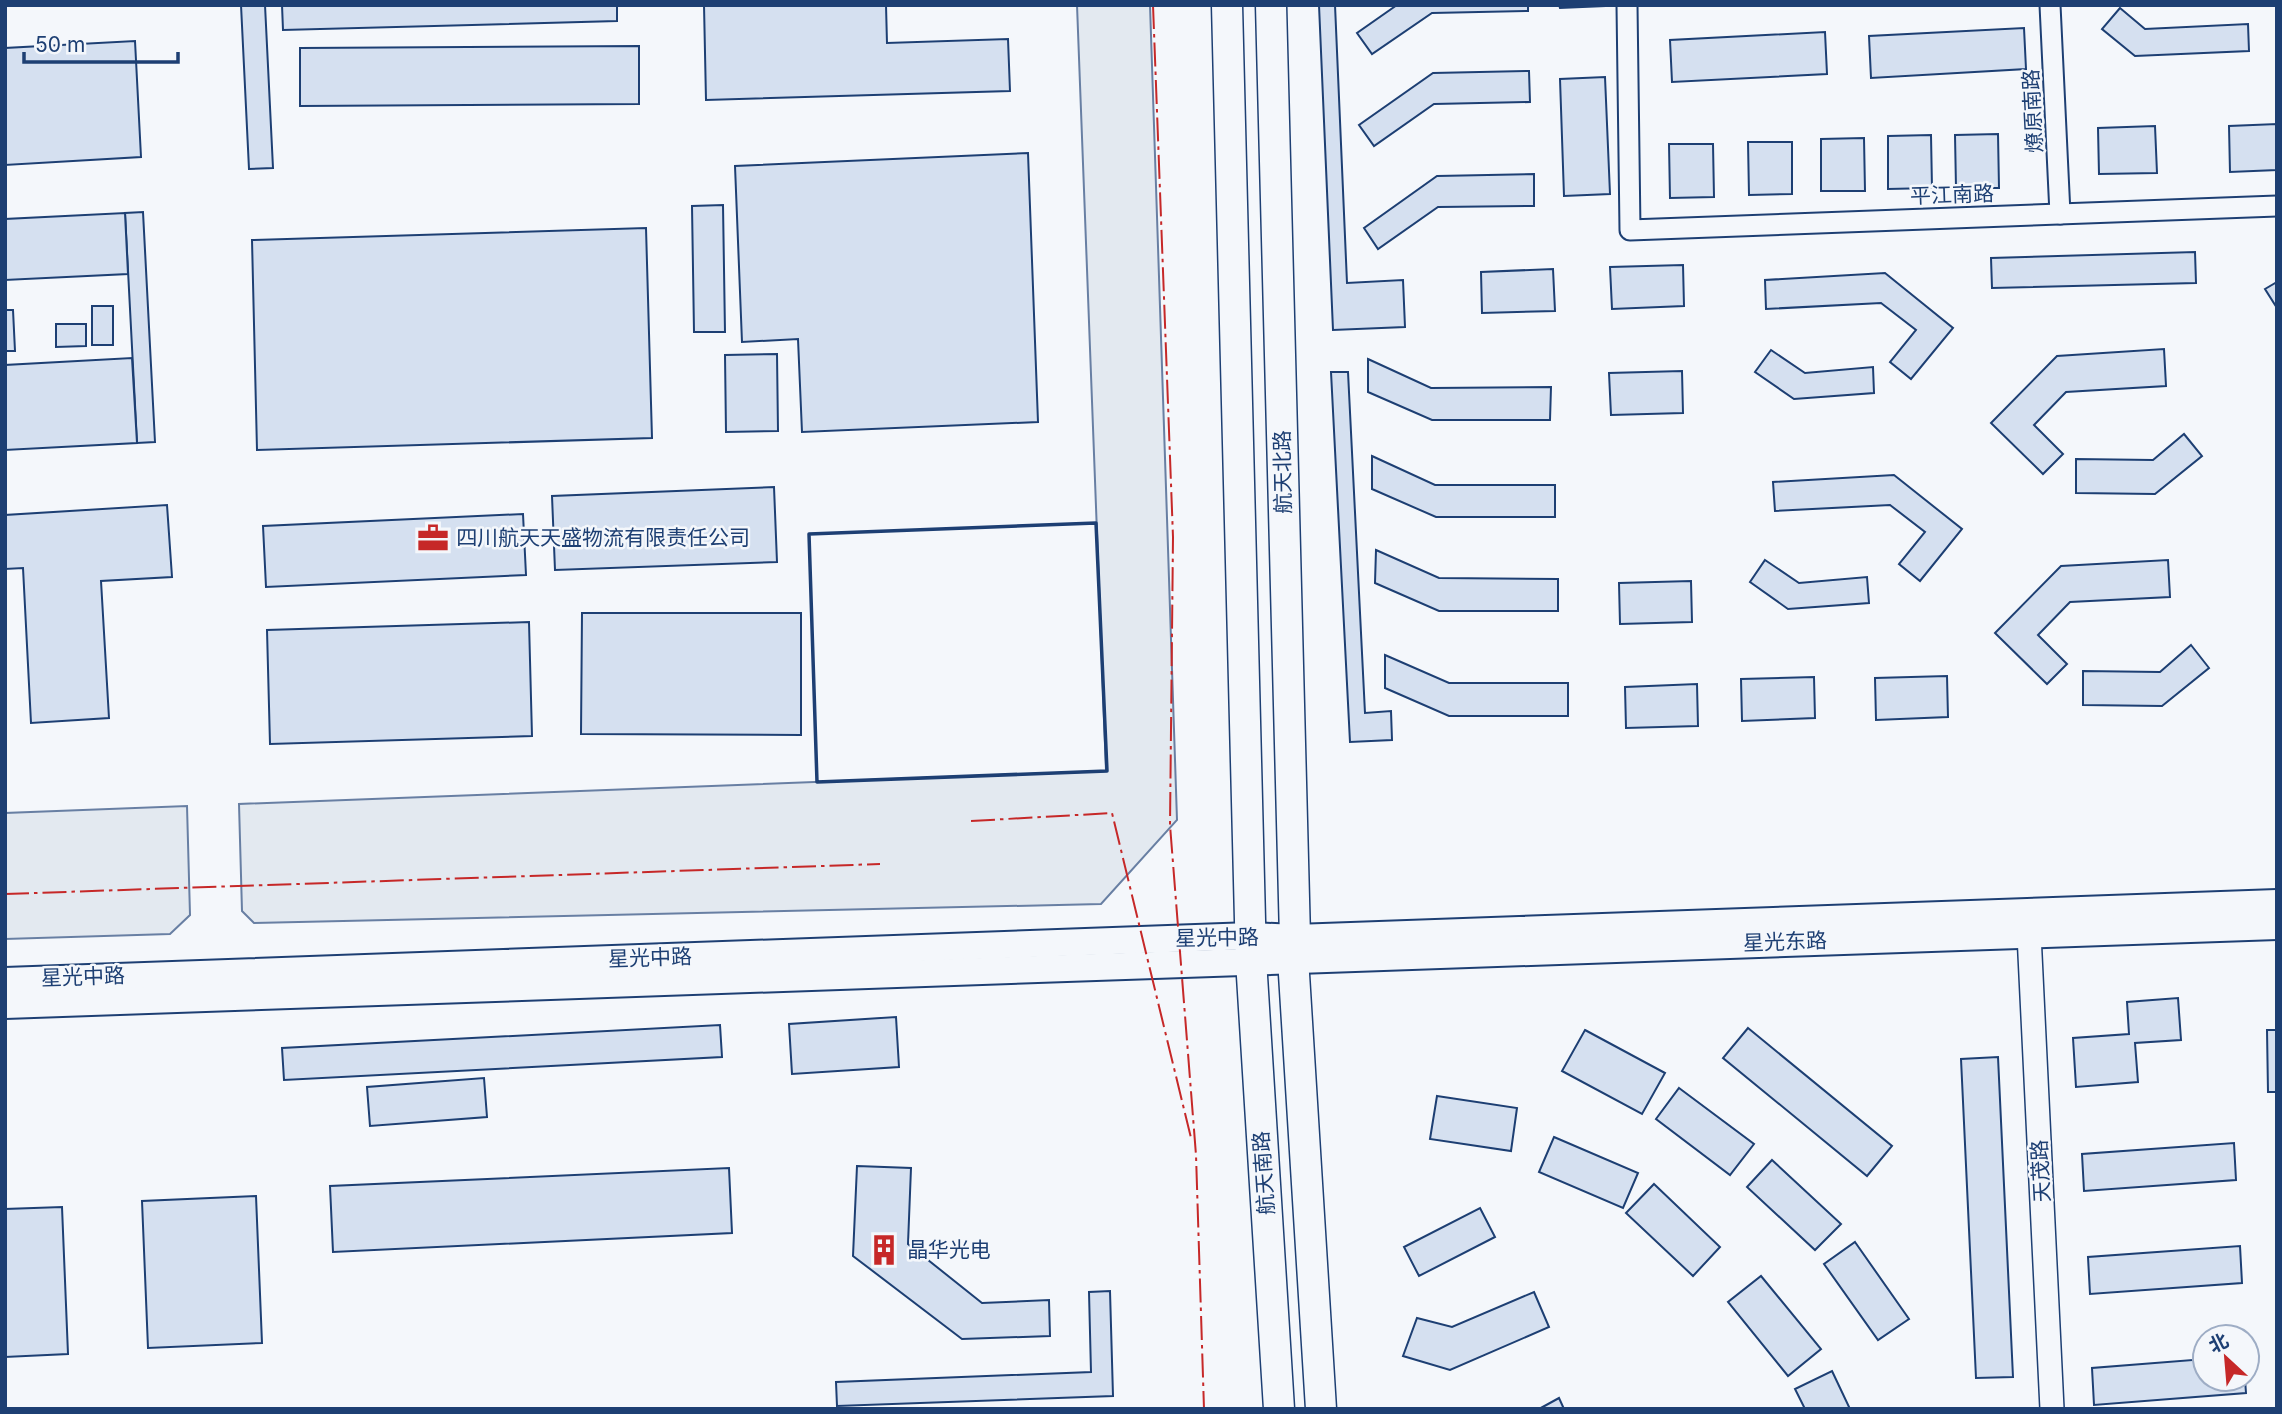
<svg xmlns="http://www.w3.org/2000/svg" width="2282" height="1414" viewBox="0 0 2282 1414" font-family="Inter,'Noto Sans SC',sans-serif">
<rect width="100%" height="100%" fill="#f4f7fb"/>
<g fill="#e3e9f0" stroke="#687fa3" stroke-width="2">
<path d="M1077,5H1150L1177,820L1101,904L254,923L242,911L239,804L1106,771Z"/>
<path d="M187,806L190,915L170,934L5,939V813Z"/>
</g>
<g fill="#d5e0f0" stroke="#1d3f73" stroke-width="2">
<path d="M241,5H265L273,168L249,169Z"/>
<path d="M282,5H617V21L283,30Z"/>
<path d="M704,5H886L887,43L1008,39L1010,91L706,100Z"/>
<path d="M1319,5H1335L1347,283L1403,280L1405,327L1333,330Z"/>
<path d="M1397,5H1528V11L1432,13L1372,54L1357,33Z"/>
<path d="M1559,5H1605V6L1560,8Z"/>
<path d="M2120,8L2145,29L2248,24L2249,51L2135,56L2102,29Z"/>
<path d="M2024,28L2026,69L1871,78L1869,36Z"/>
<path d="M1825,32L1827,74L1672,82L1670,40Z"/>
<path d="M135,41L141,157L5,165V48Z"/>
<path d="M639,46V104L300,106V48Z"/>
<path d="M1529,71L1530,102L1434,104L1374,146L1359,125L1433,73Z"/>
<path d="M1605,77L1610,194L1564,196L1560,79Z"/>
<path d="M2277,124V170L2230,172L2229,126Z"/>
<path d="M2155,126L2157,173L2099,174L2098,128Z"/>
<path d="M1998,134L1999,188H1956L1955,135Z"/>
<path d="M1931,135L1932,188L1888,189V136Z"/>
<path d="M1864,138L1865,191H1821V139Z"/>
<path d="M1748,142H1792V194L1749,195Z"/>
<path d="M1669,144H1713L1714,197L1670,198Z"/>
<path d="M1028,153L1038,422L802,432L798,339L742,342L735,166Z"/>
<path d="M1534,174V206L1438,207L1378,249L1364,228L1437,176Z"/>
<path d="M723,205L725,332H694L692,206Z"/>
<path d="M143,212L155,442L137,443L125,213Z"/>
<path d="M125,213L128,274L5,280V219Z"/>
<path d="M646,228L652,438L257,450L252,240Z"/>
<path d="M2195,252L2196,283L1992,288L1991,258Z"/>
<path d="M1683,265L1684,306L1612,309L1610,267Z"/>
<path d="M1553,269L1555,311L1482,313L1481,272Z"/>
<path d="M1885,273L1953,328L1911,379L1890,362L1916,330L1881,303L1766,309L1765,280Z"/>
<path d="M2277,282V308L2265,289Z"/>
<rect x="92" y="306" width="21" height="39"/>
<path d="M5,310H13L15,351H5Z"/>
<path d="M56,324H86V346L56,347Z"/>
<path d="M2164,349L2166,386L2066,392L2034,425L2063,454L2043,474L1991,423L2057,356Z"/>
<path d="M1771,350L1805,373L1873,367L1874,393L1794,399L1755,372Z"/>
<path d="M777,354L778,431L726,432L725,355Z"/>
<path d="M132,358L137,443L5,450V365Z"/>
<path d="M1368,359L1431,388L1551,387L1550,420H1432L1368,392Z"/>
<path d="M1682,371L1683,413L1611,415L1609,373Z"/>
<path d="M1331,372H1348L1365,713L1391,711L1392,740L1350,742Z"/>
<path d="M2184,434L2202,456L2155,494L2076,493V459L2153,460Z"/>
<path d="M1372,456L1435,485H1555V517H1436L1372,489Z"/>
<path d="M1894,475L1962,529L1920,581L1899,564L1925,532L1890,505L1775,511L1773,482Z"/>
<path d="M774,487L777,562L555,570L552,496Z"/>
<path d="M167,505L172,577L101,581L109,718L31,723L23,568L5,569V515Z"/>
<path d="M523,514L526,575L266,587L263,526Z"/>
<path d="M1376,550L1439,578L1558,579V611H1439L1375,583Z"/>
<path d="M1765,560L1799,583L1867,577L1869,603L1788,609L1750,582Z"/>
<path d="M2168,560L2170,597L2070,602L2038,635L2067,664L2047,684L1995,633L2061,566Z"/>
<path d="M1691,581L1692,622L1620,624L1619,583Z"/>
<path d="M582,613H801V735L581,734Z"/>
<path d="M529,622L532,736L270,744L267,630Z"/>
<path d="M2191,645L2209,668L2162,706L2083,705V671L2160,672Z"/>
<path d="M1385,655L1449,683H1568V716H1449L1385,688Z"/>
<path d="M1947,676L1948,717L1876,720L1875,678Z"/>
<path d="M1814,677L1815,718L1742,721L1741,679Z"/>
<path d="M1697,684L1698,726L1626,728L1625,687Z"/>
<path d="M2178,998L2181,1040L2135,1043L2138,1082L2076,1087L2073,1038L2129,1034L2127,1002Z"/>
<path d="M896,1017L899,1067L792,1074L789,1024Z"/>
<path d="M720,1025L722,1057L284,1080L282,1048Z"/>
<path d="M1748,1028L1892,1146L1867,1176L1723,1058Z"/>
<path d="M1585,1030L1665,1073L1642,1114L1562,1071Z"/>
<path d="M2267,1030H2277V1092H2268Z"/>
<path d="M1998,1057L2013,1377L1976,1378L1961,1059Z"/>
<path d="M484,1078L487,1117L370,1126L367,1087Z"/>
<path d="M1679,1088L1754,1144L1730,1175L1656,1119Z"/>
<path d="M1437,1096L1517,1108L1511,1151L1430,1139Z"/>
<path d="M1554,1137L1638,1173L1623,1208L1539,1172Z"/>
<path d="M2234,1143L2236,1180L2084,1191L2082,1154Z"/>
<path d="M1772,1160L1841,1224L1815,1250L1747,1187Z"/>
<path d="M857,1166L911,1168L908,1244L982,1303L1049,1300L1050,1336L962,1339L853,1256Z"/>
<path d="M729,1168L732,1233L333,1252L330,1186Z"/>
<path d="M1654,1184L1720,1247L1693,1276L1626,1213Z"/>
<path d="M256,1196L262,1343L148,1348L142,1201Z"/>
<path d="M62,1207L68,1354L5,1357V1209Z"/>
<path d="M1480,1208L1495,1237L1419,1276L1404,1247Z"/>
<path d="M1855,1242L1909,1319L1878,1340L1824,1264Z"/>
<path d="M2240,1246L2242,1283L2090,1294L2088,1257Z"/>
<path d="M1761,1276L1821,1349L1788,1376L1728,1302Z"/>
<path d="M1110,1291L1113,1396L837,1406L836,1382L1091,1372L1089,1292Z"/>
<path d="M1534,1292L1549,1327L1450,1370L1403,1356L1417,1318L1452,1327Z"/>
<path d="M2205,1359V1379H2245L2246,1393L2094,1405L2092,1368Z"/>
<path d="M1832,1371L1850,1409H1805L1795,1389Z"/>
<path d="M1559,1398L1564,1409H1539Z"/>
</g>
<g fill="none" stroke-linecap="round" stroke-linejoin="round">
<defs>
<g id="minor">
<path d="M1627,5L1630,230L2277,206"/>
<path d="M2050,5L2060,214"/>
</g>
<path id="tertiary" d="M2029,934L2052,1409"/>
<g id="secondary">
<path d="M5,981L1251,936L1295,938L2277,903"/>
<path d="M5,1005L2277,926"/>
</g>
<g id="primary">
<path d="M1227,5L1251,960L1279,1409"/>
<path d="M1271,5L1295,938L1293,958L1321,1409"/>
</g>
</defs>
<use href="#minor" stroke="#1d3f73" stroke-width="23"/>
<use href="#tertiary" stroke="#1d3f73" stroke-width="26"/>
<use href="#secondary" stroke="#1d3f73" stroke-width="30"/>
<use href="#primary" stroke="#1d3f73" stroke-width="33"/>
<use href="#minor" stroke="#f4f7fb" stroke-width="19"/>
<use href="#tertiary" stroke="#f4f7fb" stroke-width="23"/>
<use href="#secondary" stroke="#f4f7fb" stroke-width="26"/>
<use href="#primary" stroke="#f4f7fb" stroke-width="30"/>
<path stroke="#1d3f73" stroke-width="3.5" d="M1096,523L1107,771L817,782L809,534Z"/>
<g stroke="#c62828" stroke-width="2" stroke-dasharray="24 5 3.5 5" stroke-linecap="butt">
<path d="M1153,5L1173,537L1170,825L1196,1155L1204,1409"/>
<path d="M971,821L1112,813L1191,1138"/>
<path d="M5,894L880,864"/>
</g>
</g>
<defs>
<symbol id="office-bare" viewBox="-9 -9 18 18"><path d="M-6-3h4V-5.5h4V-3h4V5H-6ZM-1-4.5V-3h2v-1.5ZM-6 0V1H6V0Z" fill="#c62828" stroke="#f4f7fb" stroke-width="2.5" paint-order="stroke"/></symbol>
<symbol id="building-bare" viewBox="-9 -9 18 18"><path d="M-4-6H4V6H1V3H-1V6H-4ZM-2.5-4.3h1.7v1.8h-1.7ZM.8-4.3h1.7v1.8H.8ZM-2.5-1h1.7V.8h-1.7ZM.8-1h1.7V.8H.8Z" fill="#c62828" stroke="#f4f7fb" stroke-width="2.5" paint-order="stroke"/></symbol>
</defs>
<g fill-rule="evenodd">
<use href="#office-bare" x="411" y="516" width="44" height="44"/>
<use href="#building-bare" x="862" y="1228" width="44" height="44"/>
</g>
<g text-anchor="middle" stroke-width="5" stroke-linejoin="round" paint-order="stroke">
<g font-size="21" fill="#1d3f73" stroke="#f4f7fb">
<text transform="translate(2033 111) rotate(-93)" y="7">燎原南路</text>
<text transform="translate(1952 195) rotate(-2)" y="7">平江南路</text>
<text transform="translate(1283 472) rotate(-91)" y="7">航天北路</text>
<text transform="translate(1217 938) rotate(-1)" y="7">星光中路</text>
<text transform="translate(1785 942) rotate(-2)" y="7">星光东路</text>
<text transform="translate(650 958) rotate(-2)" y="7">星光中路</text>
<text transform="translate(83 977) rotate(-2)" y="7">星光中路</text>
<text transform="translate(2041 1171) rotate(-93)" y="7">天茂路</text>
<text transform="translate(1264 1173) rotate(-94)" y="7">航天南路</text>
</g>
<g font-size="21" fill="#1d3f73" stroke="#f4f7fb" text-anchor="start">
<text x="456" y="545">四川航天天盛物流有限责任公司</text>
<text x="907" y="1257">晶华光电</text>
</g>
</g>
<rect width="2282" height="1414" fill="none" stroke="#1d3f73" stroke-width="14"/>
<g transform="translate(2226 1358) rotate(334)"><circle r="33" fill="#f4f7fb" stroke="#9eadc5" stroke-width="2"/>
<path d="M0-5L12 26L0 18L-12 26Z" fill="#c62828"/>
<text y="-10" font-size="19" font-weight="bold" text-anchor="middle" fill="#1d3f73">北</text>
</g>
<path d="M24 52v10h154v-10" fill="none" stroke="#1d3f73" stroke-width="3.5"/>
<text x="35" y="52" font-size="21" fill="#1d3f73" stroke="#f4f7fb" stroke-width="5" paint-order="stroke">50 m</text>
</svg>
